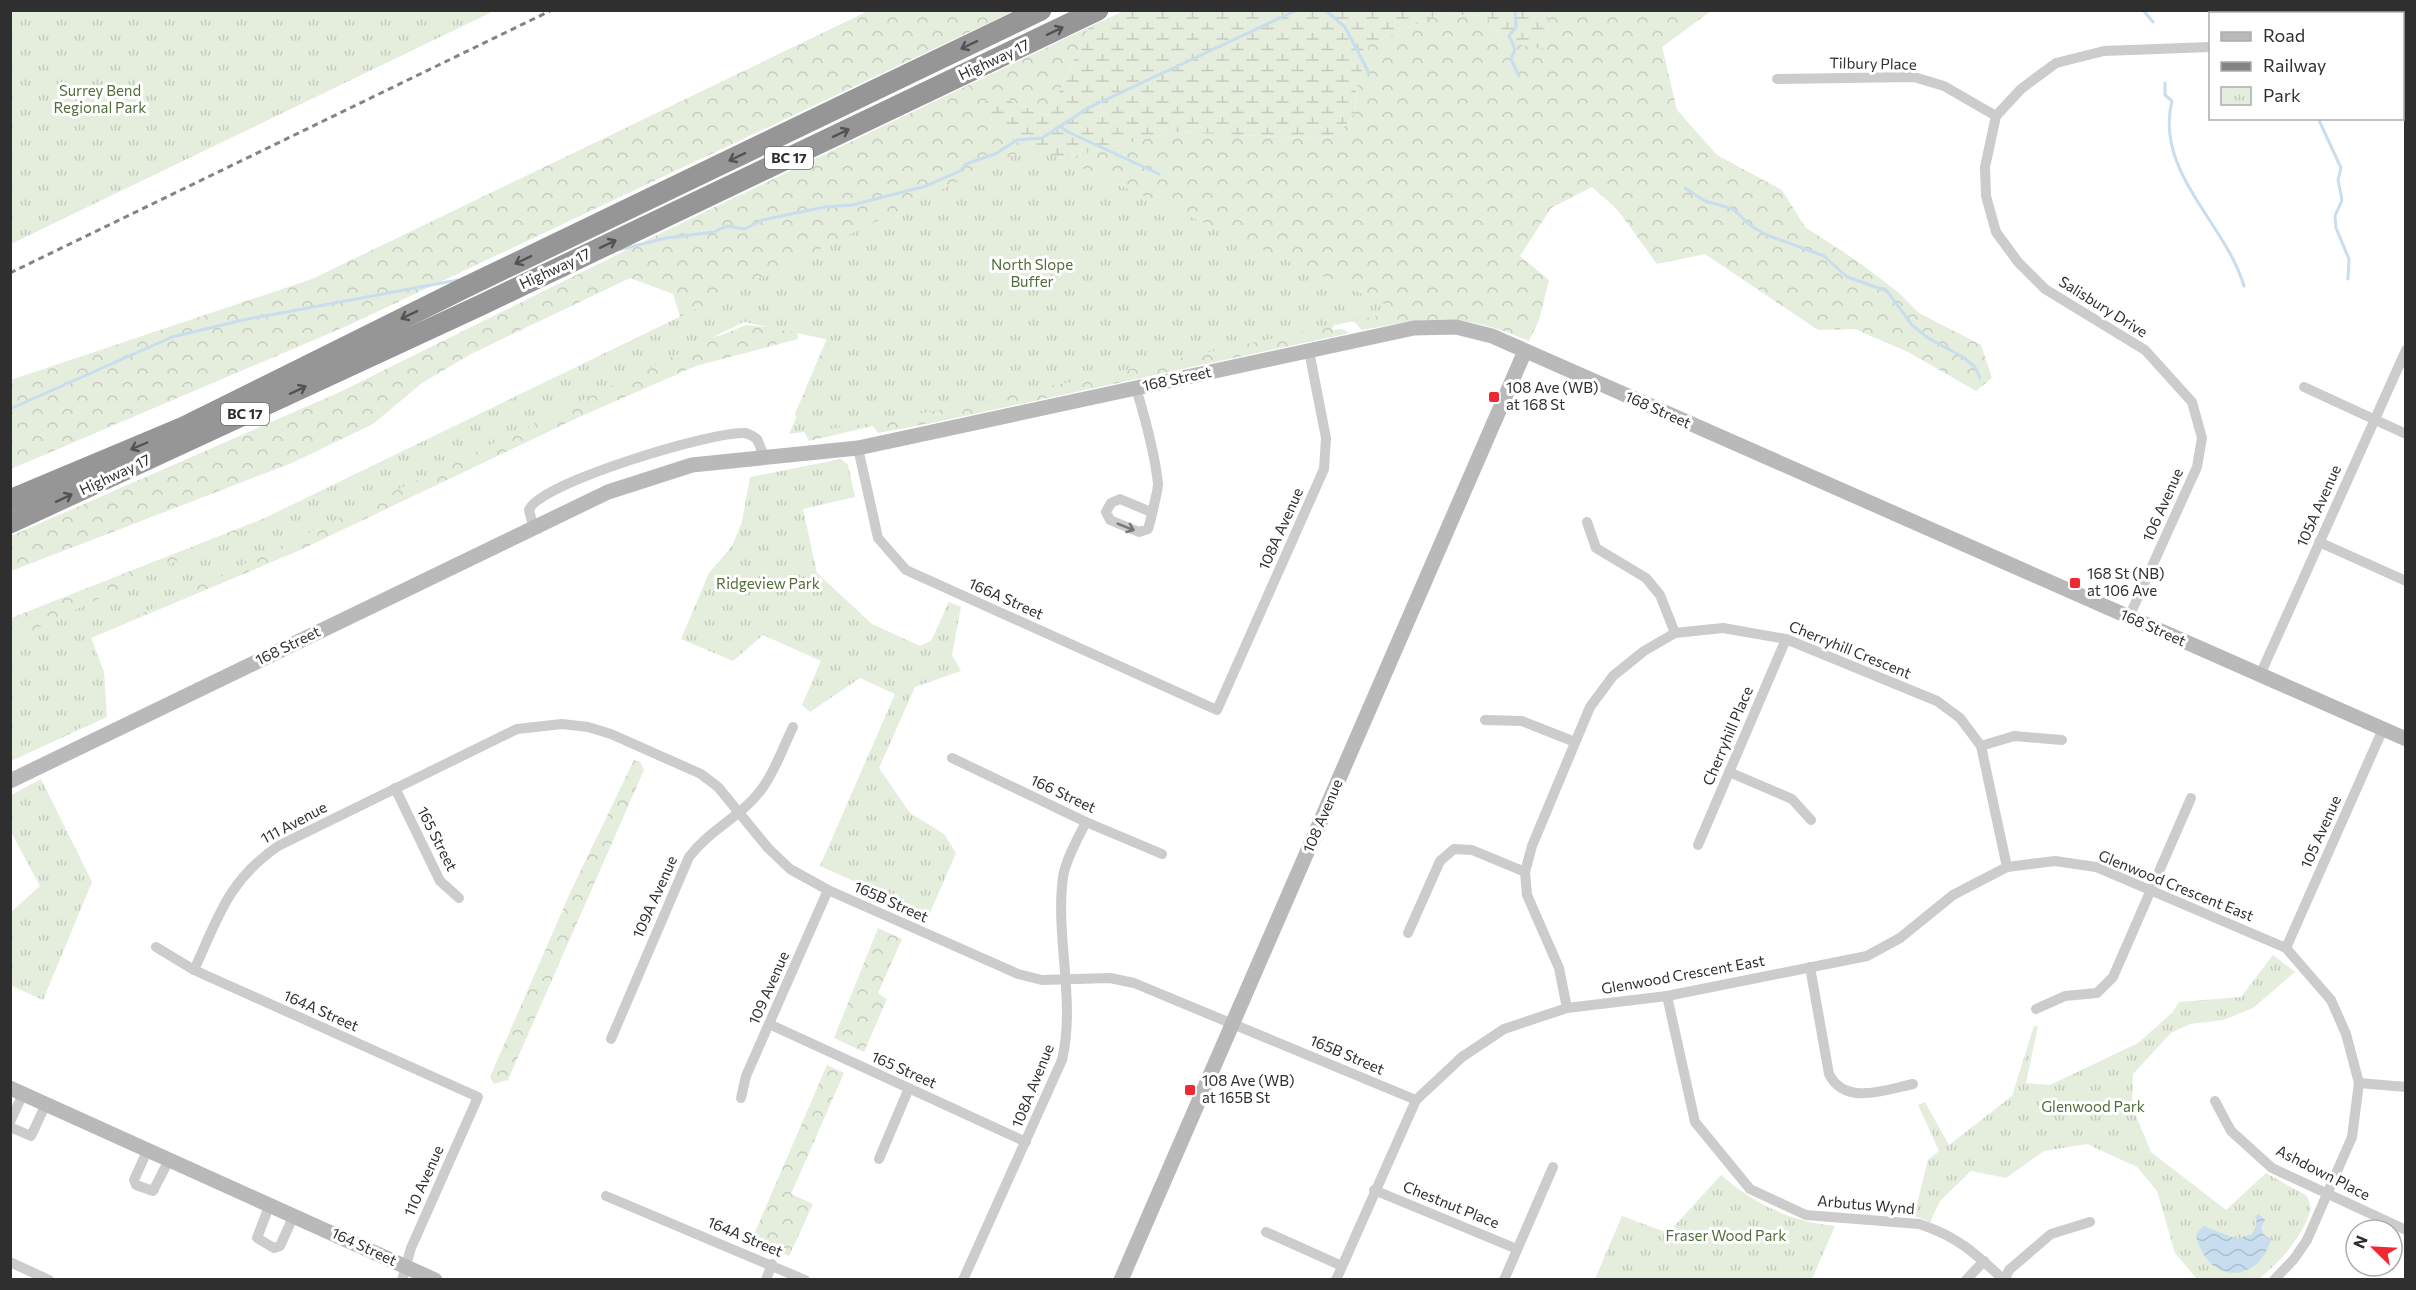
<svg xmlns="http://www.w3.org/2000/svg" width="2416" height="1290" viewBox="0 0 2416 1290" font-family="Commissioner,sans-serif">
<defs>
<pattern id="forest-crowns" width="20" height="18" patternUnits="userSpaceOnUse" patternTransform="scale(1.5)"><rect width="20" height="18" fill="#e5eddd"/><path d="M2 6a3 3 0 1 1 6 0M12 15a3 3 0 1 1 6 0" fill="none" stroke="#c5ccbe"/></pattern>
<pattern id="wetland-marsh" width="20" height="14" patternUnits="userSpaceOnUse" patternTransform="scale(1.5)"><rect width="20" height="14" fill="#e5eddd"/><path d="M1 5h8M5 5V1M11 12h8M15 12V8" fill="none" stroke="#c5ccbe"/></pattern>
<pattern id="park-tufts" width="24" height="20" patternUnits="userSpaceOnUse" patternTransform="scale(1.5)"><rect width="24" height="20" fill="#e5eddd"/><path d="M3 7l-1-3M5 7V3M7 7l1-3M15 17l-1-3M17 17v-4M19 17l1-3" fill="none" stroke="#c5ccbe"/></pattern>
<pattern id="water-waves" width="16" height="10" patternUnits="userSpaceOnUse" patternTransform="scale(1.5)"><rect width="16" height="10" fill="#c8deee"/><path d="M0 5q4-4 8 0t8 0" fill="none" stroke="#acbfcc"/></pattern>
</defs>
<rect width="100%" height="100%" fill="#fff"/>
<g fill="url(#forest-crowns)">
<path d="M868,11H1014L349,325L11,469V380L312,279Z"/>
<path d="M1549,11H1711L1662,47L1677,110L1717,155L1782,190L1805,227L1857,261L1898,292L1919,313L1981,345L1992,378L1976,391L1908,352L1855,329L1818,330L1705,254L1657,264L1617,209L1592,187L1551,208L1520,256L1549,280L1539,320L1529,341C1464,312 1428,317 1362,330L1354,322L1336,320L1332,330L1342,329L1350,333L932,423L878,433L873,426L809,441L795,414L835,319L681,320L673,294L630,278L471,354L422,383L373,424L292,463L11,571V536L342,391L659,234L1089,27L1048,116L1012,102L982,109L1011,137L1030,161L1074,156L1174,132L1302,138L1337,136L1354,114L1356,90L1368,45L1440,14L1486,16L1506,42L1546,49Z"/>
<path d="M746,325L797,330L798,339L696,366L577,418L298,551L91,638L104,673L107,717L11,761V618L283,511L666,341L719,336Z"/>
<path d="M634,760L640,762L644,770L508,1080L494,1084L490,1077L570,893Z"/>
<path d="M878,928L902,939L878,993L887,999L864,1052L834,1038Z"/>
<path d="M827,1065L844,1073L791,1194L813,1204L789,1256L752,1239Z"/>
</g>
<path fill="url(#wetland-marsh)" d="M1124,11H1549L1546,50L1506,42L1486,16L1440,14L1369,45L1356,90L1354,114L1337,136L1302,138L1174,132L1074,156L1030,161L1011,137L981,109L990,94L1003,93L1012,102L1048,116L1089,27Z"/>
<g fill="url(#park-tufts)">
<path d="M11,10H494V11L11,244Z"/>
<path d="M1032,146L1400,311L950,408L872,423L789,434L830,340L744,322L91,638L104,672L106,715L11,761V641Z"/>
<path d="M841,459L848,465L855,497L803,509L817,573L872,624L920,646L931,641L949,602L961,607L952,655L961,671L915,687L879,768L910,813L944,834L956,853L929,915L820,866L895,694L860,678L810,712L802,705L821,661L763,635L733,661L681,639L709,573L732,546L742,522L750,477Z"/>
<path d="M41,779L92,882L43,1000L10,985L11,912L40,886L11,832V795Z"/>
<path d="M2273,955L2295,972L2253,1008L2223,1020L2190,1024L2171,1033L2133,1074L2132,1106L2151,1152L2226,1210L2266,1173L2307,1196L2311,1208C2303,1237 2281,1261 2259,1279H2197L2175,1253L2157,1191L2137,1167L2087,1144L2044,1151L2006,1178L1971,1171L1940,1201L1930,1222L1914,1216L1928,1160L1939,1151L1918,1105L1925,1102L1949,1145L2012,1096L2034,1026H2038L2026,1083L2050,1085L2138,1043L2172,1013L2179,1002L2241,997Z"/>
<path d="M1721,1175C1754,1204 1791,1222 1835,1226L1812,1279H1595L1622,1216L1668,1233Z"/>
</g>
<path fill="url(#water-waves)" d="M2259,1214L2265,1220L2261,1227L2263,1234L2271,1240C2256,1287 2206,1282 2196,1235L2203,1226L2237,1239L2252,1234L2257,1224L2255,1216Z"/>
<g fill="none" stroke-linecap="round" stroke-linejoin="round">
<g stroke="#c8deee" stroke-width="3">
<path d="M1325,10L1345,27L1369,73"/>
<path d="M1515,10L1516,27L1509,36L1515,49L1511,59L1519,76"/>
<path d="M2143,10L2153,22"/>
<path d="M2165,83V95L2172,101C2154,171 2226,224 2244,286"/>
<path d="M2318,118L2341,168L2338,180L2342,200L2335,216L2336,228L2349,259L2348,279"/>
<path d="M1061,127L1066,131L1159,174"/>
<path d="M1685,188L1705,201L1733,209L1751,226L1767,235L1824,256L1847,277L1887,291L1912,325L1928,338L1963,357L1975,367L1980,378"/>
<path d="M618,250L666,238L714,232L727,226L745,229L762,220L825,207L852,205L926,186L960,171L966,164L995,154L1017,140L1042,138L1088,108L1297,10"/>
<path d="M10,409L172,337L243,320L458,280"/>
</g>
<g stroke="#ccc" stroke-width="10">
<path d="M1777,79L1914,77L1944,86L1996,116"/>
<path d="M2304,387L2406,434"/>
<path d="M1136,388C1145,418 1155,453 1158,484C1158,490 1150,523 1148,529L1139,532L1110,520L1106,512L1111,503L1120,499L1151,512"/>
<path d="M858,448L878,538L906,570L1217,710L1324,469L1326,438L1309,351"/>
<path d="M1587,522L1596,548L1646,578L1660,595L1675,633"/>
<path d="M534,529L529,510C539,483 713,431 745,433C750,434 753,436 757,439L764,456"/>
<path d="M2319,542L2406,581"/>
<path d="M2129,617L2197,467L2202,438L2192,402L2145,350L2045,289L2018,262L1996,232L1986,196L1985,167L1996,116L2021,89L2056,63L2104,51L2210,47"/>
<path d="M2260,675L2406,350"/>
<path d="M1485,720L1522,721L1575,742"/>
<path d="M1981,746L2014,736L2062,740"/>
<path d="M952,758L1086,822L1162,854"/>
<path d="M1729,772L1792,799L1811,820"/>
<path d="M395,788L440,881L459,898"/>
<path d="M1698,845L1786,639"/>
<path d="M1408,933L1440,861L1454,849L1472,850L1525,872"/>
<path d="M156,947L194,970L478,1097L411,1248L402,1280"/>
<path d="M2286,948L2383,729"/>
<path d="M1810,967L1829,1074C1845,1106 1885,1090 1913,1084"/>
<path d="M194,970C219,916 227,882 278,846L517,729L562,724L588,727L611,734L701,774L718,787L768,848L790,869L828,890L1018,974L1042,980L1110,978L1134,983L1416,1100"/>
<path d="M1667,996L1695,1122L1750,1189L1806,1215L1919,1224C1957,1236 1975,1253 2004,1280"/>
<path d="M1567,1008L1559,968L1527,895L1525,872L1532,846L1590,707L1613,676L1644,651L1675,633L1723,628L1786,639L1937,701L1960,718L1981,746L2007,867"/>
<path d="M2036,1009L2065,996L2097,993L2113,977L2191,798"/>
<path d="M769,1024L1026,1142"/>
<path d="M611,1039L689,857C710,829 741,817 761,790C775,772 783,747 793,727"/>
<path d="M2359,1083L2406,1087"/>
<path d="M741,1098L746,1076L828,890"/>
<path d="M2215,1101L2231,1131L2272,1168L2406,1230"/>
<path d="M10,1122L23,1094"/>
<path d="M10,1127L31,1136L46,1104"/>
<path d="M148,1149L134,1180L136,1185L153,1191L170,1158"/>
<path d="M879,1159L909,1088"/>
<path d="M1374,1190L1517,1249"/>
<path d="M606,1196L805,1280"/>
<path d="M270,1204L257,1238L274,1248L280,1246L294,1215"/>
<path d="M1266,1232L1342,1266"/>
<path d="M10,1262L49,1280"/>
<path d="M766,1280L772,1264"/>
<path d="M963,1280L1062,1060C1076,1001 1055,937 1063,877C1066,859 1078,838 1086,822"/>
<path d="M1336,1280L1416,1100L1462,1057L1504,1029L1567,1008L1667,996L1867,956L1900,938L1953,895L2007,867L2055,861L2096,867L2286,948L2331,1000L2346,1034L2359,1083L2352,1137L2307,1240L2294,1259L2274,1280"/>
<path d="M1504,1280L1553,1167"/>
<path d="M1966,1280L1984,1261"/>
<path d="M2005,1280L2009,1270L2051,1234L2090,1222"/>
</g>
<g stroke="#b9b9b9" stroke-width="15">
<path d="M10,781L608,492L692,465L858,448L1414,328L1456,327L1492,336L2406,739"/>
<path d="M10,1088L435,1280"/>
<path d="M1121,1280L1525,351"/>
</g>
<g stroke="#969696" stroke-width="21">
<path d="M10,500L184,427L462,289L1041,10"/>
<path d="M10,523L479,306L1098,10"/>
</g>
<path stroke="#848484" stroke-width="3" stroke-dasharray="6 4.5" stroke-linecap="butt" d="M10,273L552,10"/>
</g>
<defs><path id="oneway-shaft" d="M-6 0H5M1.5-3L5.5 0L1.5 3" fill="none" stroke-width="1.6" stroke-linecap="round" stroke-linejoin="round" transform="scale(1.5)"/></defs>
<g stroke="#535353">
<use href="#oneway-shaft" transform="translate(1055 31) rotate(-25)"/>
<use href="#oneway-shaft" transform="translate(969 45) rotate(154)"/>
<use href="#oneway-shaft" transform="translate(841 133) rotate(-25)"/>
<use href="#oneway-shaft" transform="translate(737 157) rotate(154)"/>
<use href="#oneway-shaft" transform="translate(608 244) rotate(-25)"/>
<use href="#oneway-shaft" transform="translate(523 260) rotate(154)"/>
<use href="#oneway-shaft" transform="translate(409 315) rotate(154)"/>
<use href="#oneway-shaft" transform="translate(298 390) rotate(-25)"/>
<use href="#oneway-shaft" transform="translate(139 446) rotate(157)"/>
<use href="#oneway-shaft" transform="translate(64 498) rotate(-25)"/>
</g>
<use stroke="#767676" href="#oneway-shaft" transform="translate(1126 527) rotate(22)"/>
<g fill="#f02832" stroke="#fff" stroke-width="2">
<rect x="1488" y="391" width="12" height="12" rx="3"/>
<rect x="2069" y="577" width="12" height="12" rx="3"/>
<rect x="1184" y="1084" width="12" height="12" rx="3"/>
</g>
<g text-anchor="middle" stroke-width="6" stroke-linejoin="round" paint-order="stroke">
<g fill="#fff" stroke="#6d6d6d" stroke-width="1.5">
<rect x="765" y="147" width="48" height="22" rx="4.5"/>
<rect x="221" y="403" width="48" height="22" rx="4.5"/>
</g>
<g font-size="14" font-weight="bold" fill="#2f2f2f">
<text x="789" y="163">BC 17</text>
<text x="245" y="419">BC 17</text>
</g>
<g font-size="15" fill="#2f2f2f" stroke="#fff">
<text transform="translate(994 60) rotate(-25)" y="5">Highway 17</text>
<text transform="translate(1873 64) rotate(1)" y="5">Tilbury Place</text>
<text transform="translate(555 269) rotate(-25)" y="5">Highway 17</text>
<text transform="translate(2103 307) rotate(32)" y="5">Salisbury Drive</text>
<text transform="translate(1177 379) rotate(-12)" y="5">168 Street</text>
<text transform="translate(1658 410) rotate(24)" y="5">168 Street</text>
<text transform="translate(115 475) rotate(-25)" y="5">Highway 17</text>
<text transform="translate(2163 505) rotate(-66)" y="5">106 Avenue</text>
<text transform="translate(2319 506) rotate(-66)" y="5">105A Avenue</text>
<text transform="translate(1281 529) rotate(-66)" y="5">108A Avenue</text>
<text transform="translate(1006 599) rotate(24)" y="5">166A Street</text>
<text transform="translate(2153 628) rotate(24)" y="5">168 Street</text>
<text transform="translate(288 646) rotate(-26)" y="5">168 Street</text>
<text transform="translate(1850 650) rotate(22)" y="5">Cherryhill Crescent</text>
<text transform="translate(1728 736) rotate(-67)" y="5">Cherryhill Place</text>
<text transform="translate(1063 794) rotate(25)" y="5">166 Street</text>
<text transform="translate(1323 816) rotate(-67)" y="5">108 Avenue</text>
<text transform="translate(294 823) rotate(-28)" y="5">111 Avenue</text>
<text transform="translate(2321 832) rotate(-66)" y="5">105 Avenue</text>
<text transform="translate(437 839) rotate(63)" y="5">165 Street</text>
<text transform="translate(2176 886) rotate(22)" y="5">Glenwood Crescent East</text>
<text transform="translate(655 897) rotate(-66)" y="5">109A Avenue</text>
<text transform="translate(891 902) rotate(24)" y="5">165B Street</text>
<text transform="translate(1683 975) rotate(-10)" y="5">Glenwood Crescent East</text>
<text transform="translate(769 988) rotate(-66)" y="5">109 Avenue</text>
<text transform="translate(321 1011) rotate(24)" y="5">164A Street</text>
<text transform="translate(1347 1055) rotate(23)" y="5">165B Street</text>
<text transform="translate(904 1070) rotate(24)" y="5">165 Street</text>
<text transform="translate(1033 1086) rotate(-68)" y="5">108A Avenue</text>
<text transform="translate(2323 1173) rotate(27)" y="5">Ashdown Place</text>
<text transform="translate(424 1181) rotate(-66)" y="5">110 Avenue</text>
<text transform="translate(1451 1205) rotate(22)" y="5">Chestnut Place</text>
<text transform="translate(1866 1205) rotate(5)" y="5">Arbutus Wynd</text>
<text transform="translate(745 1237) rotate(23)" y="5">164A Street</text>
<text transform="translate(364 1247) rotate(25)" y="5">164 Street</text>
</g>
<g font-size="15" fill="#516e3a" stroke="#fff">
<text x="100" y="96">Surrey Bend<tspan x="100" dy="17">Regional Park</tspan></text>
<text x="1032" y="270">North Slope<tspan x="1032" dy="17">Buffer</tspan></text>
<text x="768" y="589">Ridgeview Park</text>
<text x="2093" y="1112">Glenwood Park</text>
<text x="1726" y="1241">Fraser Wood Park</text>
</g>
<g font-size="15" fill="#2f2f2f" stroke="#fff" text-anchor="start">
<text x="1506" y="393">108 Ave (WB)<tspan x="1506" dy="17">at 168 St</tspan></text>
<text x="2087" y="579">168 St (NB)<tspan x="2087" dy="17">at 106 Ave</tspan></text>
<text x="1202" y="1086">108 Ave (WB)<tspan x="1202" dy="17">at 165B St</tspan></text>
</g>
</g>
<rect width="2416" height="1290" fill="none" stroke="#2f2f2f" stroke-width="24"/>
<rect x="2209" y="12" width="195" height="108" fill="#ffffff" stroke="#acacac" stroke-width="1.5"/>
<rect x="2221" y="32" width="30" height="9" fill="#b9b9b9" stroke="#acacac" stroke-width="1.5"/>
<text x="2263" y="42" font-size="18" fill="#2f2f2f">Road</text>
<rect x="2221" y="62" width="30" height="9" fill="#848484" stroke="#acacac" stroke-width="1.5"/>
<text x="2263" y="72" font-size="18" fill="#2f2f2f">Railway</text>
<rect x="2221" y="87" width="30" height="18" fill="url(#park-tufts)" stroke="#acacac" stroke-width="1.5"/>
<text x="2263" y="102" font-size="18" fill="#2f2f2f">Park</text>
<g transform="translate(2374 1248) rotate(294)"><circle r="28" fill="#ffffff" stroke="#acacac" stroke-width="1.5"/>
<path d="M0-4.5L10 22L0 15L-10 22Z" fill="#f02832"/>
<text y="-9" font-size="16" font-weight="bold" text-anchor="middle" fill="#2f2f2f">N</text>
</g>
</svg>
